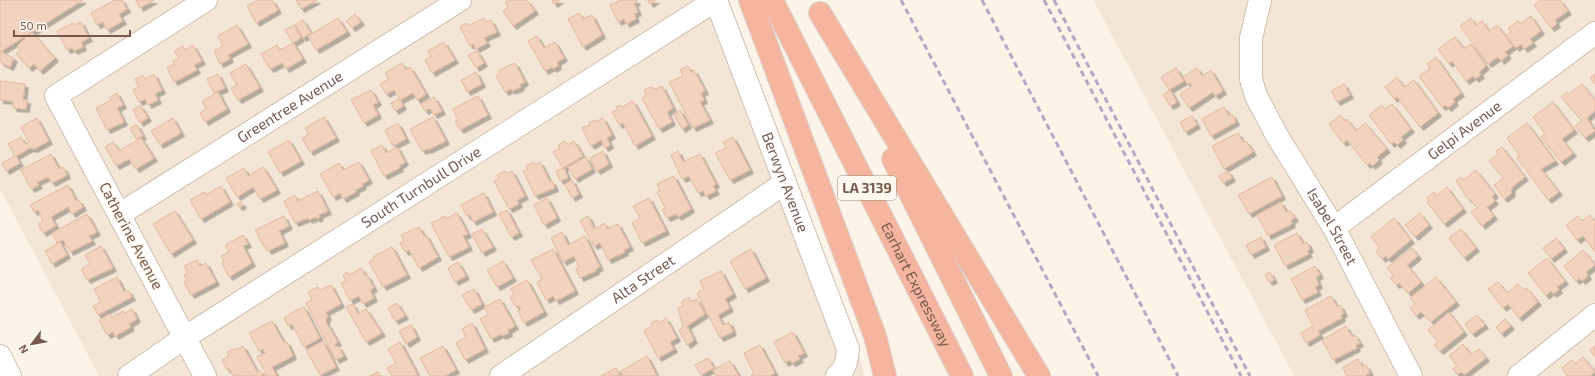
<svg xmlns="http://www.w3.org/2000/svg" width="1595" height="376" viewBox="0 0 1595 376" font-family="'Exo 2',sans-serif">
<defs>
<filter id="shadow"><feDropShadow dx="3.5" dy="3.5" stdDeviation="0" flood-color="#0004"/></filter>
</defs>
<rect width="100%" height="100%" fill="#fcf4e7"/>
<g fill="#f4e6d6">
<path d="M78,0H729L862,365L864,376H99L0,189V48Z"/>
<path d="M1093,0H1595V376H1294Z"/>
</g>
<g fill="#f1d3bf" stroke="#e3b9a0" filter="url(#shadow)">
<path d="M0,0H83L0,52Z"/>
<path d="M112,0H122L127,9L119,14L123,21L107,30L103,22L97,25L91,13L113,1Z"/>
<path d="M136,0H154L140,8Z"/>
<path d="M258,0H272L278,10L256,23L247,6Z"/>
<path d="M296,0H317L301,9Z"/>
<path d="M508,0H527L535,11L513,26L503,11L508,7L505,2Z"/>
<path d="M552,0H560L554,4Z"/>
<path d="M621,0H636L637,2L634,3L638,12L634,14L636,19L626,24L624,19L618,22L610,5Z"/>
<path d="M648,0H656L650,4Z"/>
<path d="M1541,0H1560L1568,11L1555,20L1557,24L1551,28L1534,5Z"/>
<path d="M579,13L583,19L592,15L602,35L583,47L568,19Z"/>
<path d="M355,14L361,22L352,28L346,21Z"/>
<path d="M1531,16L1541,31L1530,39L1533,43L1524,49L1521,44L1516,48L1506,36L1511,32L1508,28L1518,21L1520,24Z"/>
<path d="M338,18L347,32L316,50L308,36Z"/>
<path d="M484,18L487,22L491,20L497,32L484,38L487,43L476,49L473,44L470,46L460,27L466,23L468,26Z"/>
<path d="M1471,18L1476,25L1482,21L1489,31L1497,25L1513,46L1505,52L1508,55L1501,61L1498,57L1488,64L1460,26Z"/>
<path d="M303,20L311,33L303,38L295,25Z"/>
<path d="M81,22L89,38L81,42L83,47L74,51L72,48L67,50L57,31L73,23L74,25Z"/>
<path d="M237,25L248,44L228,55L230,59L220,64L214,51L223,46L218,36Z"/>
<path d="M294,25L301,38L293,43L285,30Z"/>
<path d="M32,32L55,58L40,71L34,64L29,68L16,54L20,50L17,46Z"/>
<path d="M537,36L544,48L555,42L564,58L557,62L558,66L553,69L552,67L545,71L528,41Z"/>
<path d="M1455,37L1464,49L1471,44L1486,66L1479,72L1481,75L1475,79L1473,76L1466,81L1452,61L1449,64L1438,49Z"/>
<path d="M444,42L455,60L432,73L425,60L431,57L428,51Z"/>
<path d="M293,43L303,59L286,69L282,63L270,69L261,54L277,45L280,50Z"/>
<path d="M193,45L202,61L194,65L197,70L174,82L167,68L174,64L173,61L179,58L174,51L183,46L185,50Z"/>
<path d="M477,51L484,63L476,68L468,55Z"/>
<path d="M1,52L14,58L10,67L0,62V53Z"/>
<path d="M1436,57L1461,93L1453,99L1455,102L1448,108L1445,105L1442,107L1419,76L1430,69L1427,64Z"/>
<path d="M402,63L406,70L410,67L426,94L417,100L413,93L400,100L394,90L386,94L380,84L389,79L385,73Z"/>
<path d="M515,63L525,82L520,85L521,87L512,91L511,89L505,92L496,76L500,73L499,70Z"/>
<path d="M246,64L260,88L238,100L231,88L237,85L230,73Z"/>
<path d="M688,66L691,72L694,70L705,91L701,93L704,100L700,102L710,120L693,128L669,82L683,76L680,70Z"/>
<path d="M1176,68L1184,81L1169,90L1161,77Z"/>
<path d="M1197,68L1202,76L1211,70L1223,91L1215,96L1213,92L1189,108L1180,94L1192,86L1190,83L1188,85L1183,77Z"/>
<path d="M476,72L482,84L467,92L461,80Z"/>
<path d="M154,74L162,90L155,94L158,100L148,105L145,99L139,102L133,90L139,87L135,79L143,75L145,79Z"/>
<path d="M218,74L225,88L214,93L207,79Z"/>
<path d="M1595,74V84L1590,78Z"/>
<path d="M1397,77L1404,87L1414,80L1438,113L1420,127L1397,97L1394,99L1385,87Z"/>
<path d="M0,81L25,84L23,100H27L26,109L13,108V101L0,100Z"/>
<path d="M1344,84L1350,95L1337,102L1331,91Z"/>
<path d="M1582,84L1595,100V111L1587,118L1595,131L1585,138L1575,126L1582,121L1561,97L1567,92L1569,94Z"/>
<path d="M662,86L673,108L667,112L672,122L659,129L642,98L646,95L644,90L650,87L656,89Z"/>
<path d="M371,90L378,102L373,105L378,115L364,123L351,100Z"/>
<path d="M1170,90L1177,102L1170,106L1163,95Z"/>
<path d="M218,92L227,109L205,122L200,113L206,109L202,101Z"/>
<path d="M117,93L123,105L117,108L124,122L107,130L96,108L111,100L110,97Z"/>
<path d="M478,96L488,115L460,130L455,121L458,120L453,109Z"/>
<path d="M434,97L442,111L434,115L430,108L425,111L421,104Z"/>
<path d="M399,99L403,106L395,111L391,103Z"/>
<path d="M633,101L652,136L635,146L623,123L619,125L612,112L617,110L616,107L620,105L622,107Z"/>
<path d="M1553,102L1574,130L1562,139L1573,153L1561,162L1541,137L1545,134L1533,117Z"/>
<path d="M1392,104L1411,129L1401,137L1403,140L1397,145L1394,142L1391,144L1369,115L1382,105L1385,109Z"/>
<path d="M140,105L148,118L140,123L133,110Z"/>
<path d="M1224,107L1229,116L1232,114L1236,122L1211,136L1202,119Z"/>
<path d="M680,110L688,125L682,129L674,115Z"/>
<path d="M1340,115L1345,121L1347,119L1356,131L1365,123L1387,149L1377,157L1379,160L1372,166L1370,163L1367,165L1347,140L1343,143L1332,129L1333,130L1329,124Z"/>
<path d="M1192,116L1197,125L1185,132L1180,122Z"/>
<path d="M324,117L336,138L310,152L302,138L309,134L305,128Z"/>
<path d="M433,117L446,141L428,150L427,149L422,151L410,129Z"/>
<path d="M37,118L49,141L34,149L30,148L16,156L20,163L6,171L2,163L15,156L8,144L21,137L25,144L29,142L21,127Z"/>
<path d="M173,118L181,133L160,145L151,131Z"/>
<path d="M603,118L612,135L607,138L610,145L605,148L601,140L591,146L582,128L590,125L589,123L594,120L595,122Z"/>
<path d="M398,123L406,139L393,146L385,130Z"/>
<path d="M1527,123L1555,161L1541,169L1559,192L1548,200L1517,158L1520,156L1507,138Z"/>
<path d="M137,125L143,136L136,139L130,128Z"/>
<path d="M1238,133L1243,142L1246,141L1253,152L1224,169L1212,146Z"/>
<path d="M733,137L750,170L730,180L715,153L726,148L723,142Z"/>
<path d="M141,138L154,158L136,169L129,159L116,166L105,147L113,142L119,151Z"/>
<path d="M289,140L301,161L280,173L268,152Z"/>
<path d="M565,141L568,145L574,141L583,156L563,168L553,152L560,149L558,145Z"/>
<path d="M382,145L386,153L397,147L405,162L399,166L400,168L384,176L371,151Z"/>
<path d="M1502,147L1525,177L1512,187L1511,194L1504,199L1494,185L1503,178L1489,161L1498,154L1496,151Z"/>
<path d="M603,151L609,164L597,171L590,158Z"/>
<path d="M678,151L683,162L700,154L716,184L713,186L716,191L706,196L703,191L698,193L689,176L682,179L671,155Z"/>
<path d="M51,154L59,169L63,167L67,175L52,183L48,177L37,182L39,185L31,189L21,170Z"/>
<path d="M586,157L592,169L575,179L568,167Z"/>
<path d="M359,162L369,180L362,184L363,186L355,190L356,192L343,199L340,193L333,197L320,174L339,163L343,170Z"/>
<path d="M534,162L535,165L540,162L550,182L552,181L555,188L535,196L523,171L528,169L526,166Z"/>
<path d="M263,167L277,190L260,199L253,187L237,197L226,178L244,168L248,176Z"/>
<path d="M564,168L568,178L560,181L556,171Z"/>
<path d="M1476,170L1495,194L1492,197L1495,201L1487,207L1494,216L1482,226L1471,212L1477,208L1470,199H1468L1456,181L1461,177L1464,180Z"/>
<path d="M505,171L507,174L512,171L525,196L517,200L519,204L509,209L494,181L499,178L497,175Z"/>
<path d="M1228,171L1232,178L1223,183L1219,176Z"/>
<path d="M674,176L691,209L678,217L676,214L667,218L662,210L665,208L657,192L660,191L657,184Z"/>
<path d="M1272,177L1282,196L1249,214L1238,195Z"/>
<path d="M572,180L579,194L572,198L565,184Z"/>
<path d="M68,185L76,201L79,200L83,207L72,214L68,207L51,217L56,226L43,233L38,224L43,221L38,210L34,212L30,205Z"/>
<path d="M221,186L230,202L201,219L190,200L204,192L206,195Z"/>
<path d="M1447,187L1463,209L1444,224L1427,202L1429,201L1427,198L1434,192L1436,196Z"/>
<path d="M318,191L328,211L319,215L320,217L317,219L316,217L309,220L308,218L295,223L284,201L295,195L298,201Z"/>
<path d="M484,193L493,212L473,222L470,215L467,216L461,205Z"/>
<path d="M547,198L557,218L544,225L534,205Z"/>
<path d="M649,198L666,231L642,243L632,223L640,218L633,206Z"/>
<path d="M241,202L243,205L239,207L237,204Z"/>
<path d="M1281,202L1286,212L1290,211L1295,218L1291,220L1292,224L1268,236L1257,215Z"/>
<path d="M507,210L519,233L511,237L499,214Z"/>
<path d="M175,211L193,240L171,254L153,224Z"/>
<path d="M457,213L468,234L463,236L469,247L449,257L431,223L445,216L446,219Z"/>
<path d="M1420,213L1429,225L1415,237L1405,225Z"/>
<path d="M87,214L97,232L89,236L92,241L70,252L63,240L57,243L52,233Z"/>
<path d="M1590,215L1595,221V252L1583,236L1577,240L1566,225L1578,216L1582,221Z"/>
<path d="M284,216L289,226L279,231L285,243L268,251L265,246L264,247L255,230Z"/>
<path d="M588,216L594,229L605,223L607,229L618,224L630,247L624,250L625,252L608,260L600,243L594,246L580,221Z"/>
<path d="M1394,218L1411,240L1388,259L1386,256L1382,259L1376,251L1380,248L1371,237Z"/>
<path d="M419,227L424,236L426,235L438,257L419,268L409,250L405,252L400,243L404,241L401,235Z"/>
<path d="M482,229L493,247L482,253L472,234Z"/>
<path d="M1461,229L1476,248L1464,258L1449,238Z"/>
<path d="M562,232L568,245L585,236L600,267L596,269V271L580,278L576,269L579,267L574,256L563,262L551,238Z"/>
<path d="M1297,233L1303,244L1307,242L1310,249L1307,251L1309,254L1285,266L1274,245Z"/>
<path d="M243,235L248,244L243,246L252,263L229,277L222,263L224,261L221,256L229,252L225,245Z"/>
<path d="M1261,237L1266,247L1251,255L1246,245Z"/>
<path d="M1556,238L1564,249L1551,259L1543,248Z"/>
<path d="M60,242L67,255L52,264L45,251Z"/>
<path d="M101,246L113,268L87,280L81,269L90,264L85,255Z"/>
<path d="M392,247L407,275L383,287L369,262L374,259L373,257Z"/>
<path d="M1412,248L1418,256L1407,265L1421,282L1408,293L1399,283L1396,285L1390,278L1394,276L1387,268Z"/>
<path d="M553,249L575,291L556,301L553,296L546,300L537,282L542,279L531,260Z"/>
<path d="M751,249L766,278L745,289L730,261Z"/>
<path d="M1583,250L1595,265L1586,272L1588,276L1582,281L1580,278L1576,281L1564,266Z"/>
<path d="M1547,258L1565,281L1557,287L1559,290L1553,294L1551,291L1546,296L1528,273Z"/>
<path d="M197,260L200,266L206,263L216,282L191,295L184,282L187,280L184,275L188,273L184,266Z"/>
<path d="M503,261L513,278L497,287L487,270Z"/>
<path d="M458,262L466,276L455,282L448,268Z"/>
<path d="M1315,266L1320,275L1316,277L1319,285L1315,287L1318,292L1302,300L1291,279Z"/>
<path d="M361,268L366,276L367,275L374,288L370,290L374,298L363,304L359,296L350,301L341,283L346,281L343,275L347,272L349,275Z"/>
<path d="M721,271L733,294L725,299L730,308L718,315L723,325L729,322L733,332L720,338L697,293L704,289L700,281Z"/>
<path d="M1270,272L1274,280L1269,282L1265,275Z"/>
<path d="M117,277L124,292L128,290L132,297L98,315L93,306L101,302L94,289Z"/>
<path d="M1436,277L1456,302L1431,322L1421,312L1416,316L1410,308L1415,304L1410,298Z"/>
<path d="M527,280L544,312L524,323L518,311L521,309L519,306L516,307L510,297L514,294L510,289Z"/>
<path d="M1498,282L1507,293L1518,284L1524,290L1527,288L1538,302L1519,318L1508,304L1503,308L1488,289Z"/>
<path d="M331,285L341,304L326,312L328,317L326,318V322L338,342L335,344V347L338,346L344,356L336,360L306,303L312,300L308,292L318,287L320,290Z"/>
<path d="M474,289L482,304L471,310L462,295Z"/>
<path d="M1331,296L1337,307L1340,305L1344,313L1341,315L1342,318L1318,331L1320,335L1306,343L1301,333L1313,326L1305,310Z"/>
<path d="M689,297L691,302L697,299L705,314L687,326L694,340L687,345L679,330L683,326L678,308L683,306L682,301Z"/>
<path d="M500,299L515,326L508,330L509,333L502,336L501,334L491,339L480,319L488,315L484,307Z"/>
<path d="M397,303L405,316L395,321L388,308Z"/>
<path d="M353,304L358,314L366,309L382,333L366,342L346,307Z"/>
<path d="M304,307L320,338L304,347L292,324L288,326L284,318L298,309L299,310Z"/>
<path d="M132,309L137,319L129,324L131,327L115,336L113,332L107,335L99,320L110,314L112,317L123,311L125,313Z"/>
<path d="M1449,312L1464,332L1440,351L1434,345L1438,342L1428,330Z"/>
<path d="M1477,315L1485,325L1472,334L1465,324Z"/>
<path d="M666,318L677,338L670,342L674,349L658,358L644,331L652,326L651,323L657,320L659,323Z"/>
<path d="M1505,319L1511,326L1501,334L1496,327Z"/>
<path d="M272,321L284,343L287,342L293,356L272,367L277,376H267L257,357L265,353L263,349L259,351L249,333Z"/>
<path d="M472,323L485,349L465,360L456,343L466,337L462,329Z"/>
<path d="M411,325L417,337L406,344L399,331Z"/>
<path d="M1346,326L1352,337L1355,335L1360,343L1356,345L1357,348L1333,360L1322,340Z"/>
<path d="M793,332L804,353L798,356L800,359L792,363L790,360L785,363L774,342Z"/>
<path d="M323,341L336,367L320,375L306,350Z"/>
<path d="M400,342L414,368L418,376H392L387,368L396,363L388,349Z"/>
<path d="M1463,344L1471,355L1479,349L1486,358L1464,375L1461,372L1458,375L1453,369L1457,366L1449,356Z"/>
<path d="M760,345L775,373L770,376H751L754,374L744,353Z"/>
<path d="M243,346L257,372L260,370L263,376H233L229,368L227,370L222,360L229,356L227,352L234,349L235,350Z"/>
<path d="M443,346L456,370L445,376H430L420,358Z"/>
<path d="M1595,346V357L1590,350Z"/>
<path d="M647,356L657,376H623L621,371Z"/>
<path d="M1583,357L1595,372L1590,376H1567L1562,368L1572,360L1575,364Z"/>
<path d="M708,358L714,368L701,375L695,365Z"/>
<path d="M1358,359L1363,367L1366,365L1370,373L1366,375L1367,376H1347L1343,367Z"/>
<path d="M730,361L739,376H716L713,370Z"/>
<path d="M616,368L620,376H601Z"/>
<path d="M378,372L380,376H369Z"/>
</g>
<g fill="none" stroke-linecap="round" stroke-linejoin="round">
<defs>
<g id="minor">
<path id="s1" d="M716,0L848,349C847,359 846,369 837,376"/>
<path id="s2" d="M1260,0L1251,38V79L1256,96L1276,134L1334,228L1411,376"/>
<path id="s3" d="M120,214L460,0"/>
<path id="s4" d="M1334,228L1595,33"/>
<path d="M0,356L10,376"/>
<path id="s5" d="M129,376L184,338L716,0"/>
<path d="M205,376L56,96L206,0"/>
<path id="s6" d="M501,376L785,183"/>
<path d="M1519,376L1595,315"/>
</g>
<g id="highway">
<path d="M750,0L875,336L885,376"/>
<path id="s7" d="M772,0L962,376"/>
<path d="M820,13L1039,376"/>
<path d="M893,159L1001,376"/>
</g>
</defs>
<use href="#minor" stroke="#d0beb0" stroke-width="24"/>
<use href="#highway" stroke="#dbd4d0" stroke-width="24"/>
<use href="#minor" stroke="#fff" stroke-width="22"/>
<use href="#highway" stroke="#f5b59f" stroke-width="22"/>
<g stroke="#b7a5c6" stroke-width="3" stroke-dasharray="6 4" stroke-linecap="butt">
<path d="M901,0L1098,376"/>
<path d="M982,0L1178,376"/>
<path d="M1044,0L1241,376"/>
<path d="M1054,0L1250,376"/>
</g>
</g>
<g text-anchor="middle" stroke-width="3" stroke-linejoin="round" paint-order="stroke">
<rect fill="#fff8ee" stroke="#9f897d" stroke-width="1" x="838" y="176" width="58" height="24" rx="3"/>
<g font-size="14" font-weight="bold" fill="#765a4c">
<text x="867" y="193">LA 3139</text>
</g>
<g font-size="15" fill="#765a4c" stroke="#fff8ee">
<text dy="5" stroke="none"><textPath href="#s3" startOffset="201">Greentree Avenue</textPath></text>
<text dy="5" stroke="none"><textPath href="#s4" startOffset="163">Gelpi Avenue</textPath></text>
<text dy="5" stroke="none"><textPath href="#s1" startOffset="195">Berwyn Avenue</textPath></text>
<text dy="5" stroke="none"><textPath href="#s5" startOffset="348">South Turnbull Drive</textPath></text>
<text dy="5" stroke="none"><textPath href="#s2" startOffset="249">Isabel Street</textPath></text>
<text transform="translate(131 236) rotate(62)" y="5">Catherine Avenue</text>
<text dy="5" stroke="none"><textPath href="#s6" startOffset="172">Alta Street</textPath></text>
<text dy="5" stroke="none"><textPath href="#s7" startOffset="319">Earhart Expressway</textPath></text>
</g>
</g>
<g transform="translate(32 344) rotate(238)" stroke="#fff8ee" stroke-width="3" paint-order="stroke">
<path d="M0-3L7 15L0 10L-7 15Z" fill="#765a4c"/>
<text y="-6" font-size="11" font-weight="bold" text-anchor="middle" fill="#765a4c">N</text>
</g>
<path d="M14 30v6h116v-6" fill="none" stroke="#765a4c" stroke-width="2"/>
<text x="20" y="30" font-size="12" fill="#765a4c" stroke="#fff8ee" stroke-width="3" paint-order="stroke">50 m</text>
</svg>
